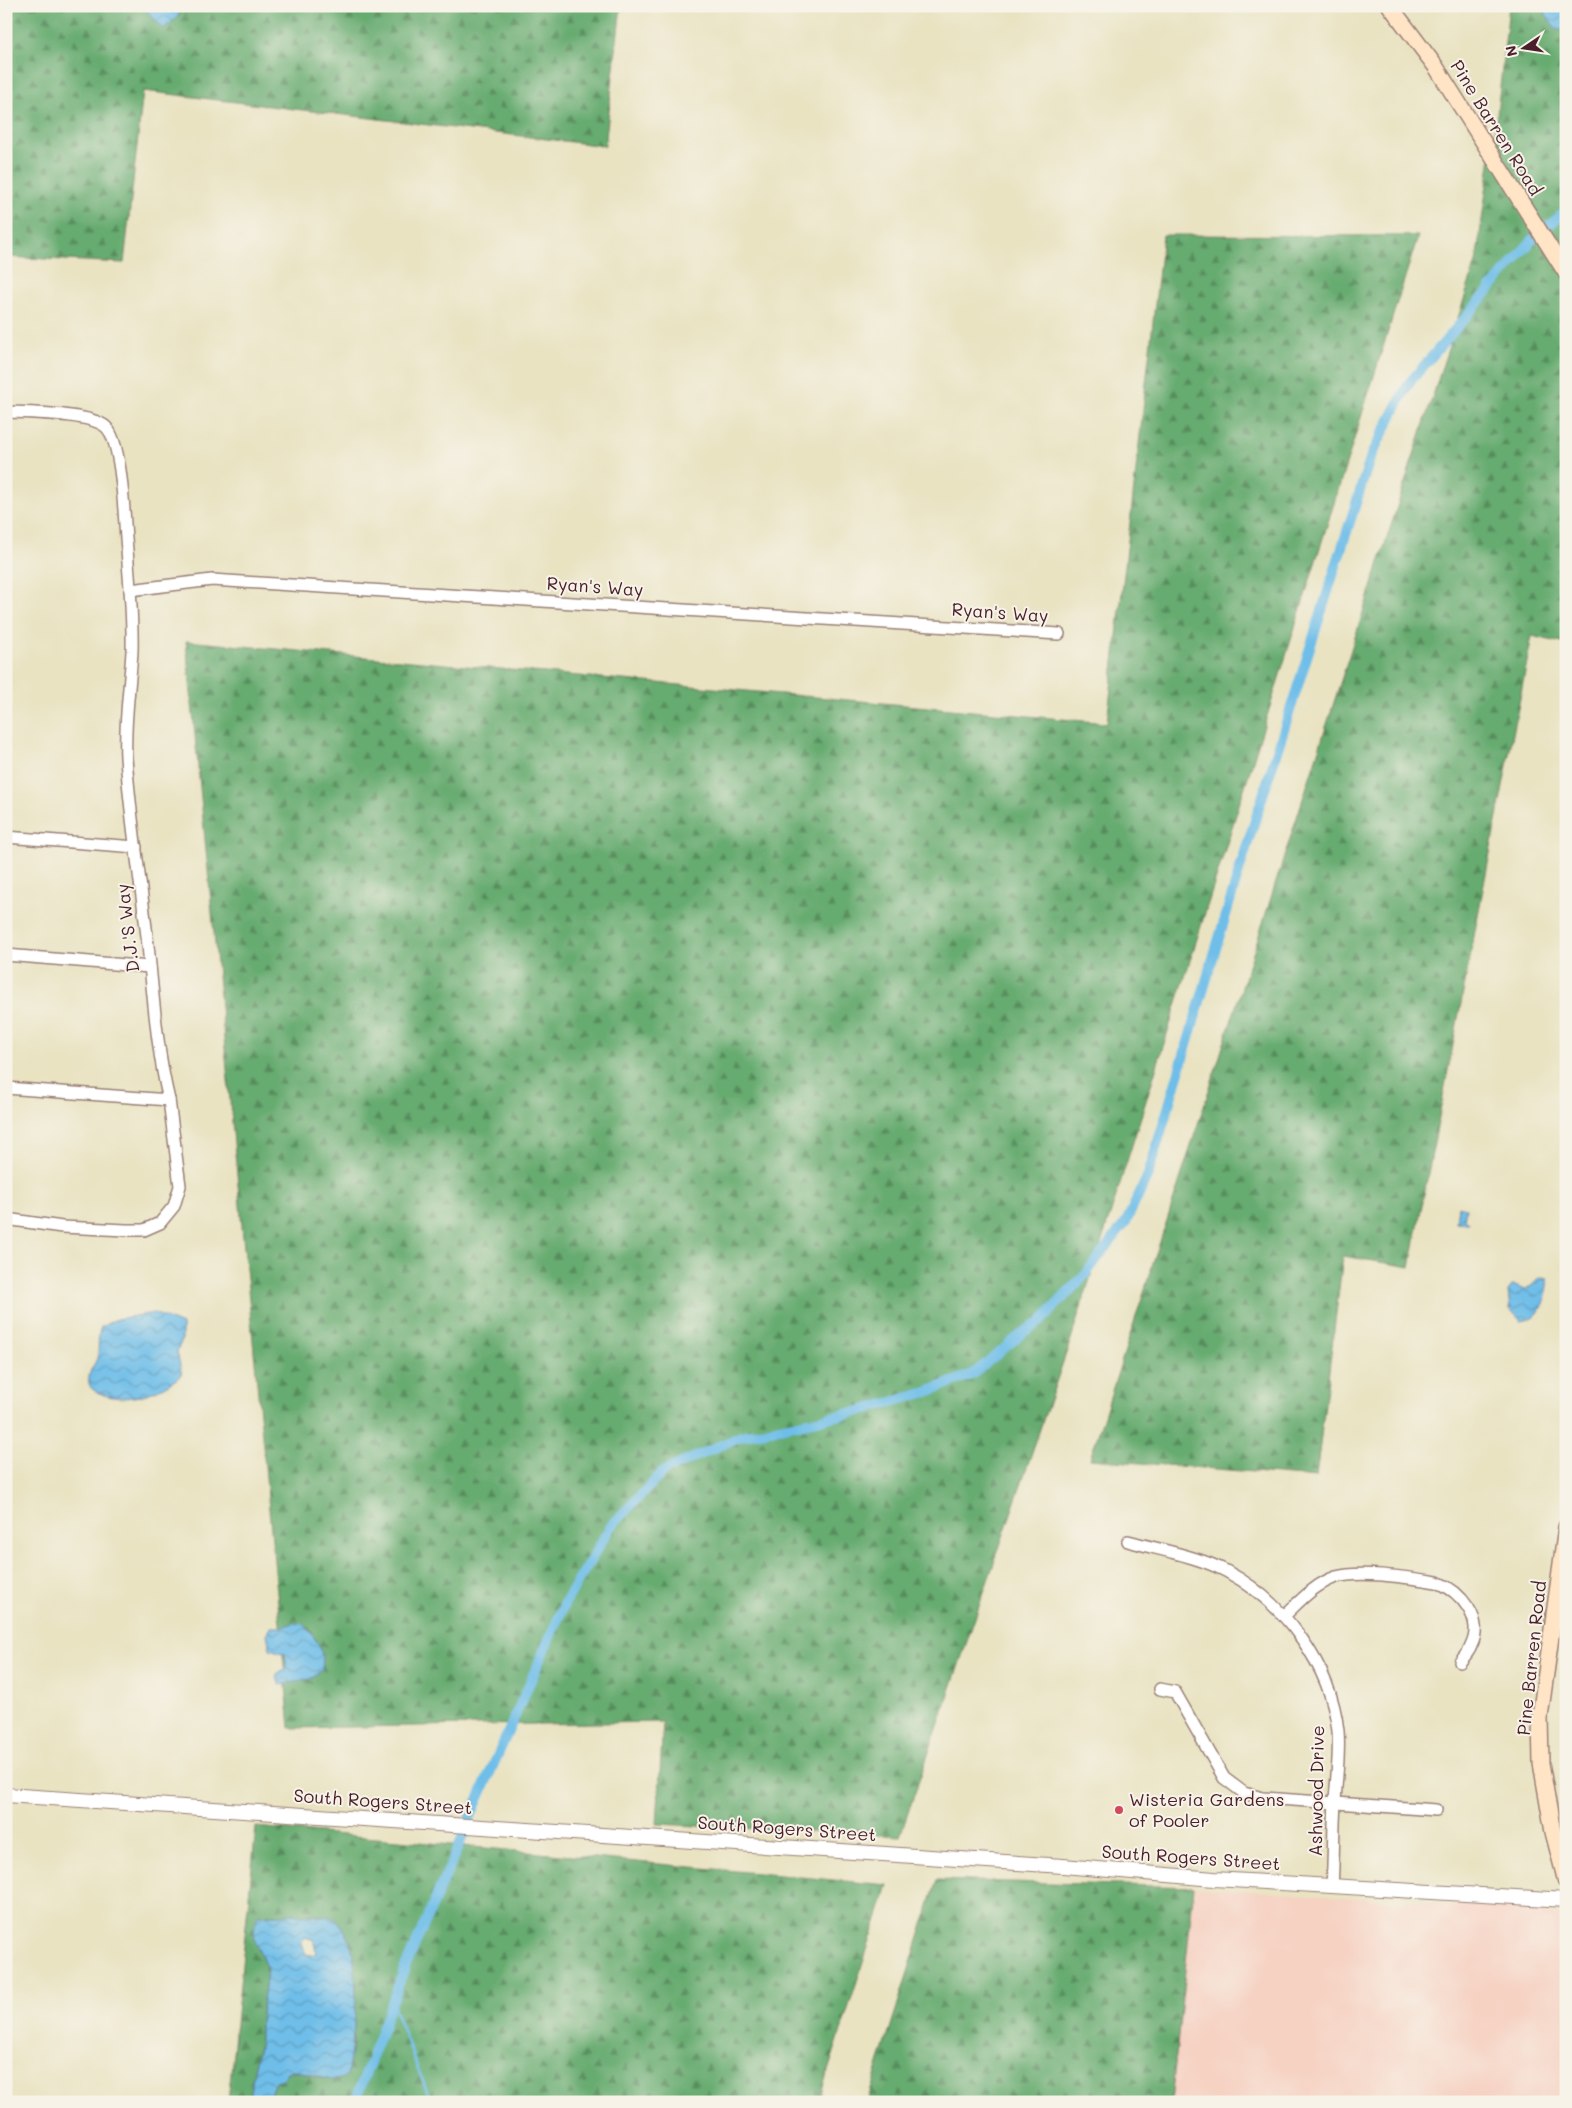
<svg xmlns="http://www.w3.org/2000/svg" width="1572" height="2108" viewBox="0 0 1572 2108" font-family="Mali,sans-serif">
<defs>
<pattern id="forest-firs" width="22" height="20" patternUnits="userSpaceOnUse" patternTransform="scale(1.25)"><rect width="22" height="20" fill="#66ab70"/><path d="M5 1l3.5 6h-7zM16 11l3.5 6h-7z" fill="#568b5c"/></pattern>
<pattern id="water-waves" width="16" height="10" patternUnits="userSpaceOnUse" patternTransform="scale(1.25)"><rect width="16" height="10" fill="#6ebee9"/><path d="M0 5q4-4 8 0t8 0" fill="none" stroke="#5c9abd"/></pattern>
</defs>
<rect width="100%" height="100%" fill="#f7f3e8"/>
<filter id="ink" filterUnits="userSpaceOnUse"><feTurbulence type="fractalNoise" baseFrequency=".02" numOctaves="2"/><feDisplacementMap in="SourceGraphic" scale="10" xChannelSelector="R" yChannelSelector="G"/><feConvolveMatrix kernelMatrix="1 2 1 2 8 2 1 2 1" color-interpolation-filters="sRGB"/></filter>
<filter id="wash" filterUnits="userSpaceOnUse"><feTurbulence type="fractalNoise" baseFrequency=".0096" numOctaves="4" result="noise"/><feDisplacementMap in="SourceGraphic" scale="20" xChannelSelector="R" yChannelSelector="G"/><feGaussianBlur stdDeviation="1.12" result="paint"/><feColorMatrix in="noise" values="0 0 0 0 0 0 0 0 0 0 0 0 0 0 0 0 0 1.4 0 .05"/><feComposite in="paint" operator="in"/></filter>
<g filter="url(#wash)">
<rect width="100%" height="100%" fill="#e9e3c2"/>
<path fill="#f6d2c3" d="M1194,1887L1537,1910L1560,1917L1566,1925V2102H1171Z"/>
<g fill="url(#forest-firs)" stroke="#58654e">
<path d="M6,6H140L177,18L183,6H621L605,146L143,91L124,263L6,257Z"/>
<path d="M1509,6H1545L1546,15L1556,28L1566,29V90L1560,99L1562,120L1566,125V644L1532,636L1410,1267L1343,1256L1316,1477L1090,1459L1476,262L1497,114Z"/>
<path d="M1163,235L1418,236L1072,1336L900,1836L657,1824L663,1722L290,1728L186,641L1107,723Z"/>
<path d="M256,1827L888,1885L818,2102H271V2091L275,2080C302,2063 301,2077 327,2079C333,2080 341,2077 347,2075L353,2041L356,1981L327,1916L292,1914L280,1916L268,1915L263,1960L267,1969L266,1980L260,2021V2041L248,2102H228Z"/>
<path d="M937,1880L1194,1887L1171,2102H867Z"/>
</g>
<g fill="url(#water-waves)" stroke="#5c6e8a" fill-rule="evenodd">
<path d="M140,6H183L177,18L163,29L144,7Z"/>
<path d="M1545,6H1566V29H1556L1546,15Z"/>
<path d="M1566,90V125C1558,114 1559,101 1566,90Z"/>
<path d="M1458,1206L1466,1208L1464,1220L1468,1221L1467,1223L1456,1222Z"/>
<path d="M1541,1277L1548,1278C1550,1286 1543,1309 1536,1315C1531,1319 1527,1320 1521,1321L1510,1309L1508,1291L1513,1285L1524,1290L1533,1285L1538,1278Z"/>
<path d="M154,1313L182,1325V1340L177,1351L182,1375C159,1393 127,1405 99,1393C94,1391 90,1388 89,1383C87,1370 97,1364 98,1354C99,1344 97,1337 101,1327L116,1319Z"/>
<path d="M293,1623L304,1624C316,1640 325,1649 322,1670L310,1679L280,1685L276,1676L278,1673L287,1669L285,1654L270,1649L267,1634L271,1627H283Z"/>
<path d="M292,1914C301,1914 310,1916 319,1916C322,1916 324,1915 327,1916C371,1927 353,2043 347,2075C333,2087 315,2073 300,2072C296,2071 292,2072 288,2072L283,2079L275,2081L271,2091V2102H248L260,2041V2021L266,1980L267,1969L256,1944L254,1934L255,1923L258,1916ZM305,1937L314,1940L316,1953L312,1955L306,1954L301,1942Z"/>
</g>
<g fill="none" stroke-linecap="round" stroke-linejoin="round">
<path stroke="#6ebee9" stroke-width="2.5" d="M392,2003L431,2102"/>
<g stroke="#6ebee9" stroke-width="10">
<path d="M1547,227L1566,211"/>
<path d="M470,1818L565,1603L611,1526L664,1471L741,1436L860,1411L927,1392L973,1374L1024,1332L1040,1322L1084,1276L1126,1222L1148,1175L1243,858L1371,456L1409,383L1534,238"/>
<path d="M355,2102L404,1970L464,1834"/>
</g>
</g>
</g>
<g filter="url(#ink)">
<g fill="none" stroke-linecap="round" stroke-linejoin="round">
<defs>
<g id="minor">
<path d="M6,412C28,413 91,413 106,427C122,442 124,515 126,538C129,575 133,614 132,651C130,687 124,722 126,757C130,817 140,877 147,936C153,990 156,1047 169,1100L6,1088"/>
<path d="M130,590L212,580L1059,634"/>
<path d="M6,837L136,847"/>
<path d="M6,955L150,967"/>
<path d="M6,1219L62,1227L126,1230H144L160,1223L174,1206L180,1186L169,1100"/>
<path d="M1128,1541C1160,1550 1197,1556 1226,1571C1284,1602 1331,1665 1338,1731C1340,1755 1336,1779 1335,1803C1333,1831 1334,1859 1332,1887"/>
<path d="M1284,1616C1300,1601 1315,1584 1336,1577C1361,1570 1410,1578 1437,1582C1460,1591 1485,1619 1471,1646C1469,1652 1464,1657 1460,1662"/>
<path d="M1160,1689L1175,1692L1224,1778L1244,1793L1263,1798L1436,1810"/>
</g>
<path id="tertiary" d="M6,1795L1063,1866L1214,1879L1566,1900"/>
<g id="secondary">
<path d="M1390,6L1436,67L1566,273"/>
<path d="M1566,1527L1540,1717L1541,1763L1553,1832L1566,1882"/>
</g>
</defs>
<use href="#minor" stroke="#9a8176" stroke-width="14"/>
<use href="#tertiary" stroke="#9a8176" stroke-width="16"/>
<use href="#secondary" stroke="#9a8176" stroke-width="18"/>
<use href="#minor" stroke="#fff" stroke-width="11"/>
<use href="#tertiary" stroke="#fff" stroke-width="14"/>
<use href="#secondary" stroke="#ffe4c6" stroke-width="15"/>
</g>
</g>
<circle fill="#d1495b" stroke="#f7f3e8" stroke-width="2" cx="1119" cy="1810" r="5"/>
<g text-anchor="middle" stroke-width="4" stroke-linejoin="round" paint-order="stroke">
<g font-size="18" fill="#4a1f2b" stroke="#f7f3e8">
<text transform="translate(1496 128) rotate(58)" y="6">Pine Barren Road</text>
<text transform="translate(595 587) rotate(4)" y="6">Ryan's Way</text>
<text transform="translate(1000 613) rotate(4)" y="6">Ryan's Way</text>
<text transform="translate(128 928) rotate(-97)" y="6">D.J.'S Way</text>
<text transform="translate(1532 1658) rotate(-84)" y="6">Pine Barren Road</text>
<text transform="translate(1317 1791) rotate(-89)" y="6">Ashwood Drive</text>
<text transform="translate(383 1802) rotate(4)" y="6">South Rogers Street</text>
<text transform="translate(787 1829) rotate(4)" y="6">South Rogers Street</text>
<text transform="translate(1191 1858) rotate(4)" y="6">South Rogers Street</text>
</g>
<g font-size="18" fill="#4a1f2b" stroke="#f7f3e8" text-anchor="start">
<text x="1129" y="1806">Wisteria Gardens<tspan x="1129" dy="21">of Pooler</tspan></text>
</g>
</g>
<rect width="1572" height="2108" fill="none" stroke="#f7f3e8" stroke-width="25"/>
<g transform="translate(1524 48) rotate(257)" stroke="#f7f3e8" stroke-width="4" paint-order="stroke">
<path d="M0-4L9 19L0 12L-9 19Z" fill="#4a1f2b"/>
<text y="-8" font-size="14" font-weight="bold" text-anchor="middle" fill="#4a1f2b">N</text>
</g>
</svg>
